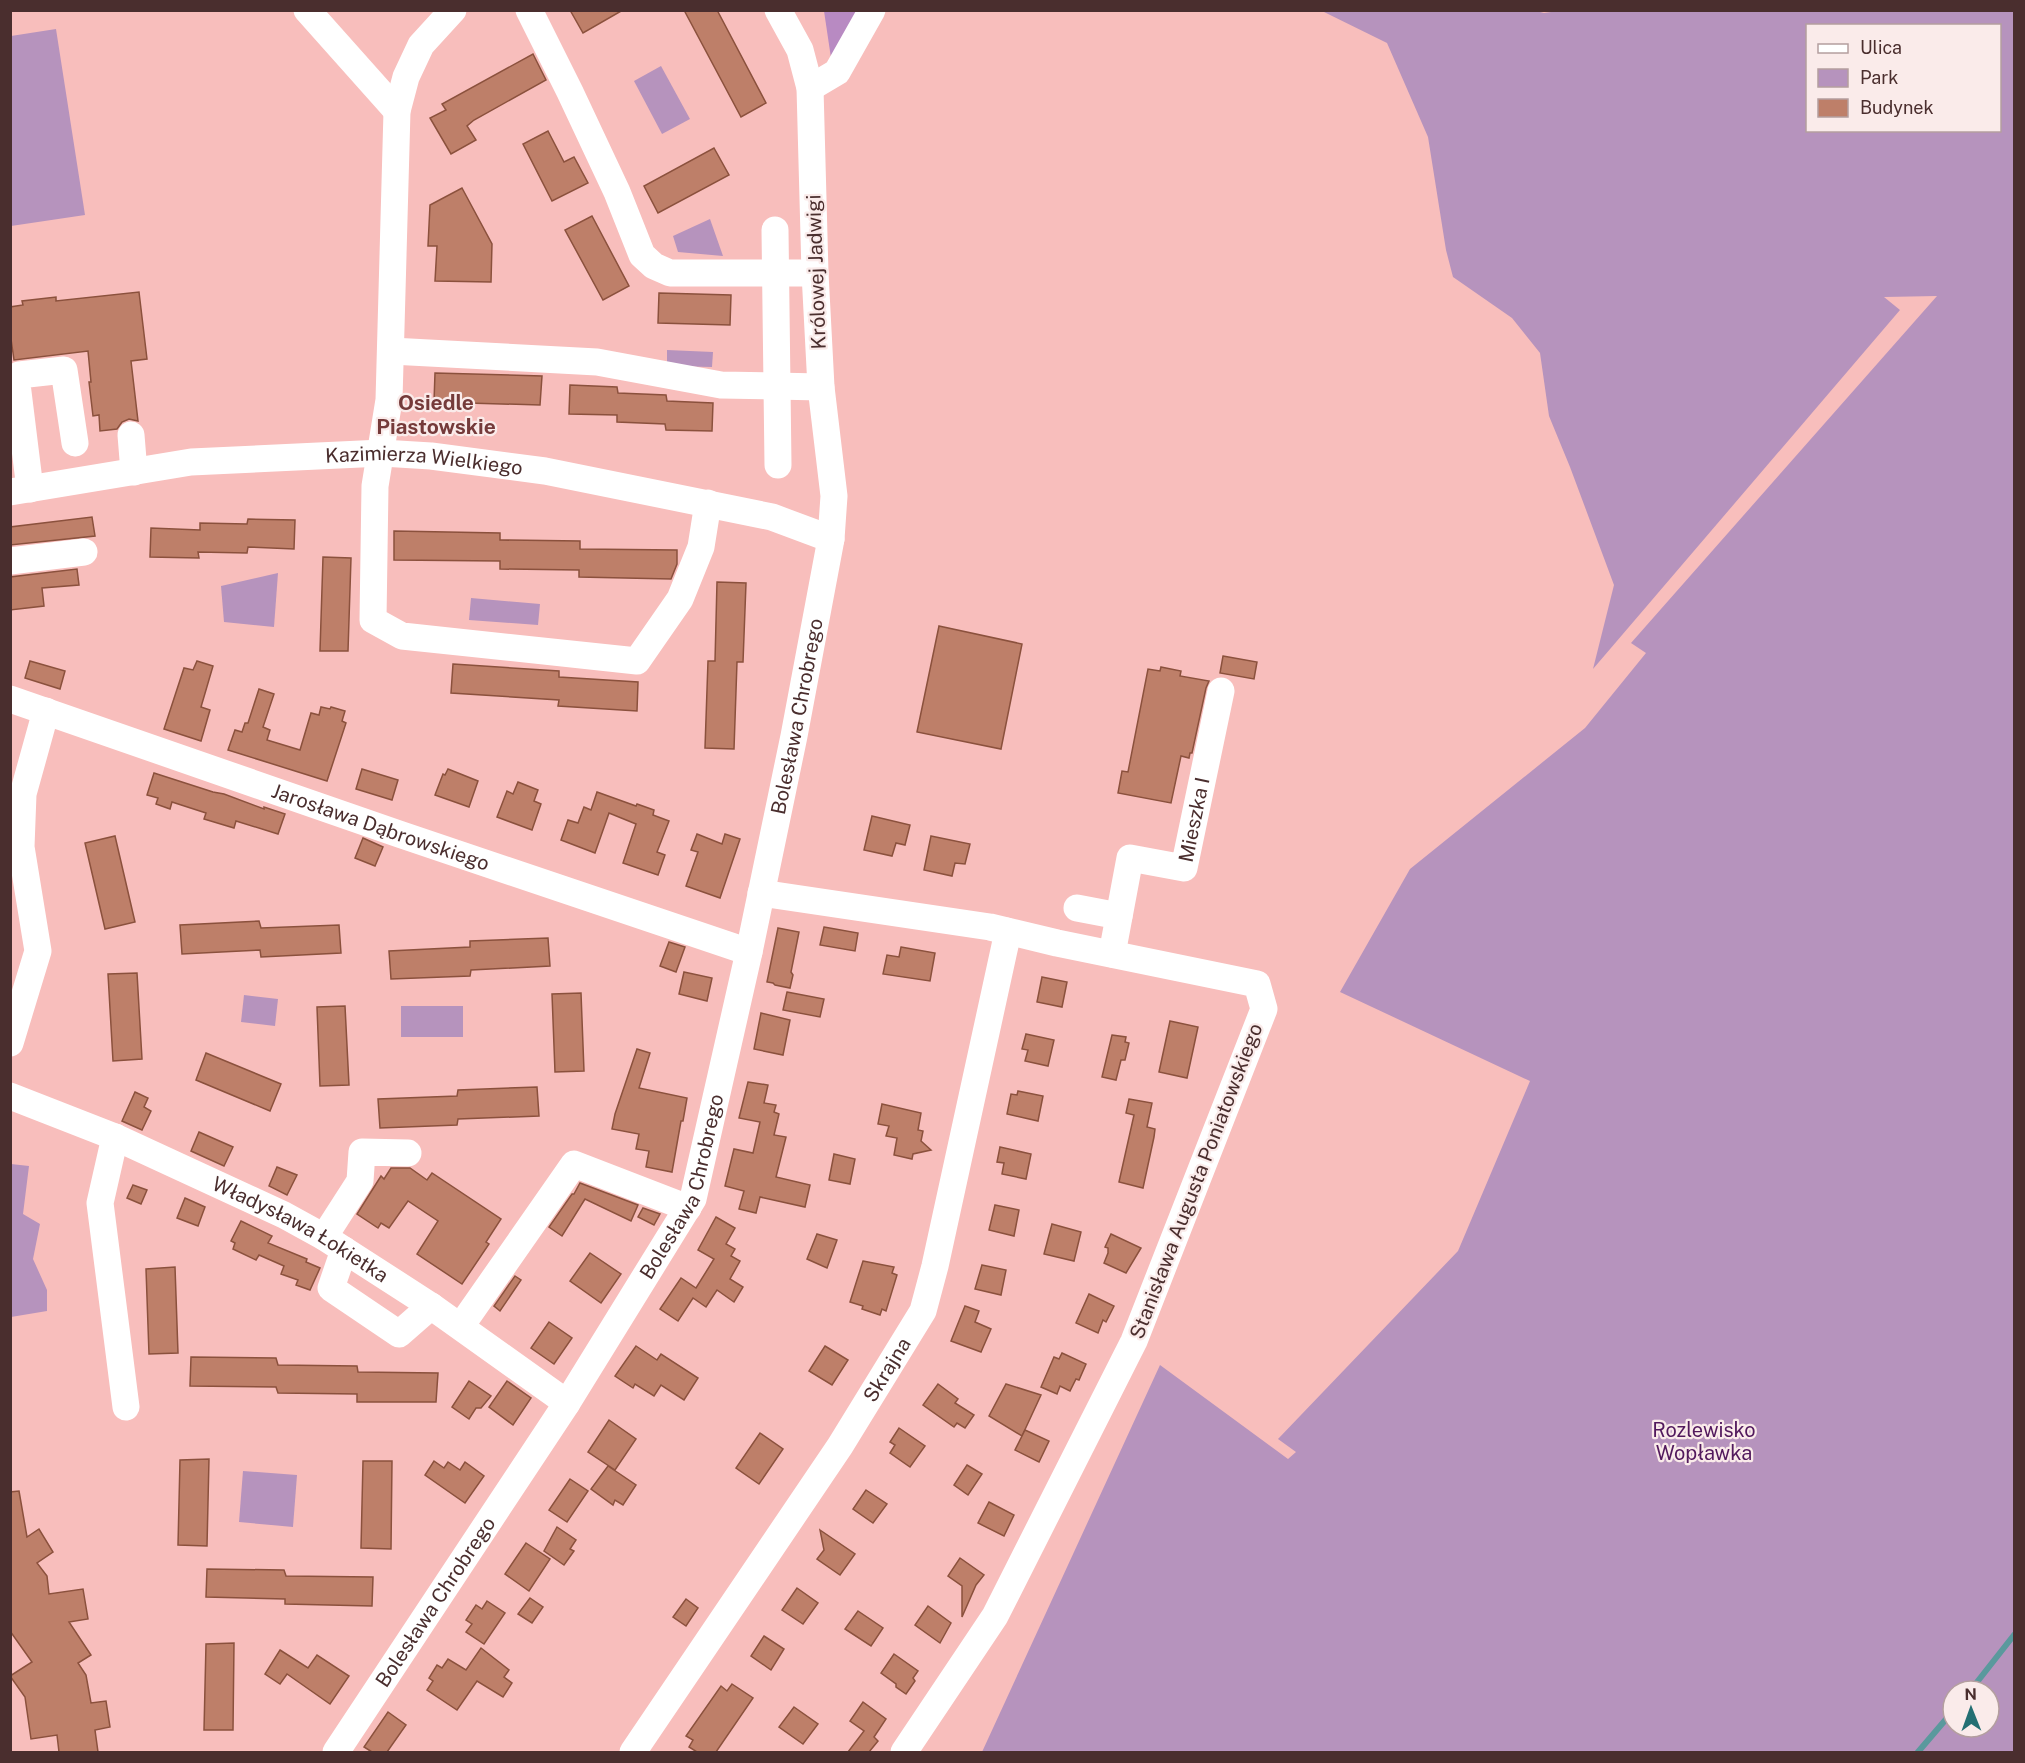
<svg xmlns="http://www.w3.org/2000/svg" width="2025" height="1763" viewBox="0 0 2025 1763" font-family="'Public Sans',sans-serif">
<rect width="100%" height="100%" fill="#f8bebc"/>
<g fill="#b693bd" fill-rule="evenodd">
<path d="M1536,11L1544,13L1565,10L2014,11V1752H982L1160,1365L1288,1459L1296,1452L1278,1439L1458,1251L1530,1081L1340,992L1410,869L1585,728L1646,653L1631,643L1937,296L1884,297L1900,310L1593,669L1614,585L1570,467L1549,416L1540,353L1512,318L1453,277L1446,250L1428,137L1387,43L1322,11ZM1808,26H2000V130H1808ZM1953,1691H1989V1727H1953Z"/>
<path d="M56,29L85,215L11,226V36Z"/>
<path d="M661,66L690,119L662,134L634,81Z"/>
<path d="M710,219L723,256L678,252L673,236Z"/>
<path d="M667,350L713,352L712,367L667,366Z"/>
<path d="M278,573L274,627L224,622L221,586Z"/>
<path d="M471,598L540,604L538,625L469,620Z"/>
<path d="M244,995L278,999L275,1026L241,1022Z"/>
<rect x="401" y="1006" width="62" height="31"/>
<path d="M11,1164L29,1166L23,1214L40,1224L33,1259L47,1290V1311L11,1317Z"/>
<path d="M243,1471L297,1475L293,1527L239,1522Z"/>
</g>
<path fill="#b88ac2" d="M824,11H864L831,58Z"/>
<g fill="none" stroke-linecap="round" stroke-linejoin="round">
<g stroke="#5a999d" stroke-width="6">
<path d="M1970,1691L2014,1635"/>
<path d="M1918,1752L1953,1711"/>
</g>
</g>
<g fill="#be7f69" stroke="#8b513d" stroke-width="1.5">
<path d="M570,10H623L583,33Z"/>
<path d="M684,10H717L766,103L741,117Z"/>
<path d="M533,54L546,80L474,120L467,126L476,140L451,154L430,118L446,110L442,104Z"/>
<path d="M548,131L564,162L574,157L588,183L552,201L523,144Z"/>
<path d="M714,148L729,175L658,213L644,186Z"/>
<path d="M462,188L492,244L491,282L435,281L437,246H428L430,205Z"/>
<path d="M592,216L629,286L603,300L565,230Z"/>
<path d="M139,292L147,359L131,361L138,421L129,419L122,422L117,429L100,431L99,415L93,416L89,382H91L88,351L14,360L10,332V307L23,305L22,301L56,297V301Z"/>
<path d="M659,293L731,295L730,325L658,323Z"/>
<path d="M435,373L542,376L540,405L434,402Z"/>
<path d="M570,385L617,387L618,393L666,395L667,401L713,403L712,431L666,430L665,424L617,422V415L569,414Z"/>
<path d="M92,517L95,536L10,545V527Z"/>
<path d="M248,519L295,520L294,549L248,547L247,553L198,552L199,558L150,557L151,528L200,530V523L247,524Z"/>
<path d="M394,531L500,533V540L580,541V549L677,550V564L671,579L579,577V570L500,569V561L394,560Z"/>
<path d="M323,557L351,558L348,651H320Z"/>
<path d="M77,569L79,585L42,588L44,606L10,610V577Z"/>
<path d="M717,582L746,583L743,662H737L734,749L705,748L708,661H715Z"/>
<path d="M939,626L1022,644L1001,749L917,732Z"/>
<path d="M1223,656L1257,662L1254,679L1220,673Z"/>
<path d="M30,661L65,671L60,689L25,678Z"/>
<path d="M197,661L213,666L201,707L210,710L201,741L164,729L184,668L193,670Z"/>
<path d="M453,664L559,671V677L638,682L637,711L558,706L559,700L451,693Z"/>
<path d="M1161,667L1181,671L1180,676L1209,681L1206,688L1192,753H1190L1189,758L1181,756L1171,803L1118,793L1122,771L1128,772L1148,669L1160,671Z"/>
<path d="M259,689L274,694L263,727L270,730L267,740L300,750L311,713L319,715L321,707L330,709L331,707L345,711L342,721L346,723L327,781L228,750L235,730L242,732L245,723H248Z"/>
<path d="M362,769L398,780L392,800L356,789Z"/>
<path d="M448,769L478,781L469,807L435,795L443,774L445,775Z"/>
<path d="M154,773L213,792L224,794L264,809V807L285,814L278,834L236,821L234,828L204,819L206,813L172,802L170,809L156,804L158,798L147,795Z"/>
<path d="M518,782L538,790L534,801L541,804L532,830L497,817L507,791L513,794Z"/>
<path d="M597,792L636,806L637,804L654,810L653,815L669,821L657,852L665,855L658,875L623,863L636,824L609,813L595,853L561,840L568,820L578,823L584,807L591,810Z"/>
<path d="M872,816L910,825L905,845L896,843L892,856L864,850Z"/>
<path d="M697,834L722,844L725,834L740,839L720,898L686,886L698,852L691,850Z"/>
<path d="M115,836L135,922L105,929L85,843Z"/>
<path d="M931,836L970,844L965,864L955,863L952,876L924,870Z"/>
<path d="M363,838L383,847L375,866L355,858Z"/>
<path d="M259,921L261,928L339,925L341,953L261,957L260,950L182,954L180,925Z"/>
<path d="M824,927L858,933L855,951L820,945Z"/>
<path d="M778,928L799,932L791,972L793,975L790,988L775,985L773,983L767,982Z"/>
<path d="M548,938L550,966L471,970L470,976L391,979L389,951L470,947V941Z"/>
<path d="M669,942L685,947L676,972L660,966Z"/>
<path d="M901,947L935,953L930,981L883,974L887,955L899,957Z"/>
<path d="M684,972L712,978L707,1001L679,994Z"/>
<path d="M137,973L142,1059L113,1061L108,974Z"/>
<path d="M1042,977L1067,982L1062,1007L1037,1002Z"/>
<path d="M787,992L824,999L820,1017L783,1010Z"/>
<path d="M581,993L584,1071L555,1072L552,994Z"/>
<path d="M345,1006L349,1085L320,1086L317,1007Z"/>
<path d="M761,1013L790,1020L783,1055L754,1049Z"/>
<path d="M1170,1021L1198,1027L1187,1078L1159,1072Z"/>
<path d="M1026,1034L1054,1040L1048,1066L1025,1061L1028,1050L1022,1049Z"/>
<path d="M1112,1035L1126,1037L1125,1042L1129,1043L1125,1060H1121L1116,1080L1102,1077Z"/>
<path d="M637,1049L650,1053L639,1088L687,1098L683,1121H681L672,1172L646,1167L649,1151L636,1149L639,1134L612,1129L615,1114Z"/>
<path d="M206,1053L281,1084L270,1111L196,1080Z"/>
<path d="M748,1082L768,1085L764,1103L776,1105L774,1112L779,1114L774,1135L786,1137L776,1177L810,1185L805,1207L760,1197L756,1213L739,1209L744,1191L725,1186L734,1149L753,1153L760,1122L739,1118Z"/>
<path d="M537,1087L539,1116L458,1119L457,1125L380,1128L378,1099L457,1096L458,1090Z"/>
<path d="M1018,1091L1043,1096L1038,1121L1007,1114L1011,1094L1017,1095Z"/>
<path d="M135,1092L148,1098L144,1107L151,1111L142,1130L122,1121Z"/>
<path d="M1129,1099L1152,1103L1147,1127L1155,1129L1154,1137L1143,1188L1119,1182L1134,1115L1126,1113Z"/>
<path d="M882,1104L921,1113L918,1130L923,1131L921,1141L931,1150L913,1154L912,1159L894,1155L897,1138L886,1136L889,1126L878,1124Z"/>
<path d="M199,1132L233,1147L224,1166L191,1151Z"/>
<path d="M1000,1147L1031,1154L1026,1179L1002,1174L1004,1163L997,1162Z"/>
<path d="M834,1154L855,1159L850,1184L829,1180Z"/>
<path d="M277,1167L297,1175L287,1195L269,1186Z"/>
<path d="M391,1168H410L427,1180L432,1173L501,1219L486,1242L489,1244L462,1284L417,1254L438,1221L408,1201L389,1228L381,1223L378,1228L357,1214L381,1176L384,1179Z"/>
<path d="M580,1183L638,1205L631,1221L585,1199L562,1236L549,1227L572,1194H574Z"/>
<path d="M133,1185L147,1190L141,1204L127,1198Z"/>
<path d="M185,1198L205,1207L198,1226L177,1218Z"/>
<path d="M995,1205L1019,1210L1014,1236L989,1230Z"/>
<path d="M643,1208L660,1214L654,1225L638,1217Z"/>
<path d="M716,1217L735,1228L726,1244L735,1249L731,1256L740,1261L730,1279L743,1287L734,1302L717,1290L706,1307L693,1298L678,1321L660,1309L681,1278L696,1288L714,1259L698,1250Z"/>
<path d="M241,1221L272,1236L268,1243L307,1259L306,1262L320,1268L310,1290L296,1285L298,1280L281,1274L284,1266L259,1255L256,1260L233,1249L235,1243L231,1241Z"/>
<path d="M1052,1224L1081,1232L1074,1261L1044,1254Z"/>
<path d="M817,1234L837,1240L827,1268L807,1259Z"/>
<path d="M1111,1234L1141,1248L1126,1273L1104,1263L1108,1253V1248L1105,1247Z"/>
<path d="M590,1253L621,1274L601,1303L570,1281Z"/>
<path d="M863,1261L894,1267L892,1273L897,1275L886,1311L882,1309L880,1315L862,1309L863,1306L850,1302Z"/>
<path d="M982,1265L1006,1270L1001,1295L975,1289Z"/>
<path d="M175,1267L178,1353L149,1354L146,1269Z"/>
<path d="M515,1276L521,1280L500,1311L494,1306Z"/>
<path d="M1089,1294L1114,1306L1106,1322L1103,1320L1098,1333L1076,1323Z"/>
<path d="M965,1306L979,1311L975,1322L991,1329L981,1352L951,1341Z"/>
<path d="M549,1322L572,1338L554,1364L531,1348Z"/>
<path d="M636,1346L657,1360L661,1354L698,1378L684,1400L661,1385L654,1396L635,1384L633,1388L615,1376Z"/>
<path d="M825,1346L848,1360L832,1385L809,1371Z"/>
<path d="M1062,1353L1086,1364L1079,1380L1076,1379L1070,1391L1060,1386L1057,1394L1041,1387L1054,1357L1059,1359Z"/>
<path d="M191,1357L276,1358L278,1365L357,1366L358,1372L438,1373L436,1402H357V1394L278,1393L276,1387L190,1386Z"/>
<path d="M469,1381L491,1396L481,1408H476L469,1419L452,1407Z"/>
<path d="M507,1381L531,1398L513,1425L489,1407Z"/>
<path d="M938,1384L958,1399L955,1403L974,1415L965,1428L957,1423L954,1427L923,1405Z"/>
<path d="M1006,1384L1041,1395L1022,1436L989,1416Z"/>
<path d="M609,1420L636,1439L615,1470L588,1452Z"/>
<path d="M899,1428L925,1446L910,1467L890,1453L895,1445L890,1442Z"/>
<path d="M1025,1430L1049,1441L1039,1462L1015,1450Z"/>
<path d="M760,1433L783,1449L759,1484L736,1468Z"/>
<path d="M209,1459L207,1546L178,1545L180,1460Z"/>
<path d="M363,1461H392L391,1549L361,1548Z"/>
<path d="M434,1461L444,1468L448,1462L460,1470L465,1462L484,1476L465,1503L425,1475Z"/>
<path d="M967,1465L982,1474L968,1495L954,1485Z"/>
<path d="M608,1466L636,1485L623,1505L615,1500L613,1505L591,1489Z"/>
<path d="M570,1479L588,1491L567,1522L549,1510Z"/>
<path d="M866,1490L887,1504L873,1523L853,1509Z"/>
<path d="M19,1491L27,1537L39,1529L53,1552L37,1563L47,1576L49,1594L83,1589L88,1619L69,1622L91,1655L78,1663L86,1675L91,1703L106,1701L110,1727L95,1730L98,1752H59L57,1735L31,1739L25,1697L10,1676L32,1662L10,1631V1492Z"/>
<path d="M989,1502L1014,1515L1004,1536L978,1523Z"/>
<path d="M557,1527L576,1540L570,1549L574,1551L564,1565L544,1551Z"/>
<path d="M820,1530L855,1554L840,1575L817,1559L824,1550Z"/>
<path d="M526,1543L550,1559L529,1591L505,1574Z"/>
<path d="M960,1558L984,1575L976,1585L962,1617V1586L948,1576Z"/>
<path d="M207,1569L284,1570L286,1576L373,1577L372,1606L285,1604V1599L206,1597Z"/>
<path d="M797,1588L818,1603L803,1624L782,1610Z"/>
<path d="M530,1598L543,1607L532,1623L518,1614Z"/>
<path d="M686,1599L698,1608L686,1626L673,1617Z"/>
<path d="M487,1601L505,1613L484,1644L466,1632L472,1624L466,1620L476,1605L482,1609Z"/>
<path d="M928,1606L951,1623L940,1643L915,1625Z"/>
<path d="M858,1611L883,1628L871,1646L845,1629Z"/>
<path d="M764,1636L784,1649L771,1670L751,1656Z"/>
<path d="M234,1643L233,1730H204L206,1644Z"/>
<path d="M481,1648L509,1670L504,1677L512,1683L503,1697L477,1681L457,1710L427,1690L433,1681L429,1678L437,1665L442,1668L448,1659L466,1670Z"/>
<path d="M280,1650L308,1668L317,1655L349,1676L330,1704L287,1674L280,1684L265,1674Z"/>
<path d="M894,1654L918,1671L913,1678L915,1681L906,1694L896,1687V1684L881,1673Z"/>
<path d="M732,1684L753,1698L716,1752H697L689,1747L693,1740L686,1736L721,1686L727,1691Z"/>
<path d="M863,1702L886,1719L874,1737L878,1741L869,1752H848L864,1731L850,1721Z"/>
<path d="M794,1707L818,1724L803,1744L779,1727Z"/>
<path d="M388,1712L406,1725L387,1752H372L364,1747Z"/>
</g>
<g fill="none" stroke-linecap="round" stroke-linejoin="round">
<g stroke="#fff" stroke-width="27">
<path d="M307,10L397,111"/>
<path d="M453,10L421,45L406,77L397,111L389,400L375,486L373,620L402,636L637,661L680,599L701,547L708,503"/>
<path d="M529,10L570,92L617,192L642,255L654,266L670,273H815"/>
<path d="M810,88L837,72L872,10"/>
<path d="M775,230L778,465"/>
<path d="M391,351L597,362L721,385L821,387"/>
<path d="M131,435L134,472"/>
<path d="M30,489L17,384L19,375L64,370L75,443"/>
<path id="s1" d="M10,492L191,462L382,453L431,456L545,471L772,517L831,539"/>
<path d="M10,561L84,552"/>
<path id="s2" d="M10,699L399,834L749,952"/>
<path d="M761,893L990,927L1057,943L1257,984L1264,1009L1134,1341L995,1616L904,1752"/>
<path d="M1077,908L1119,916"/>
<path id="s3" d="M1112,954L1130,858L1184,868L1221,691"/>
<path d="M10,1043L38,951L21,847L23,794L46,711"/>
<path id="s4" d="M10,1096L115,1137L284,1215L324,1237L431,1306L567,1403"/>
<path d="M115,1137L100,1203L126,1407"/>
<path d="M324,1237L360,1181L362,1152L408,1153"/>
<path d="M344,1250L331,1288L399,1334L431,1306"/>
<path d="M461,1326L574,1164L688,1208"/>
<path id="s5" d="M336,1752L567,1403L693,1199L749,952L794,736L831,539L834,496L821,387L815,273L810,88L800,50L778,10"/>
<path id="s6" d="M633,1752L840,1446L923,1311L935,1266L1006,941V931"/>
</g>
</g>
<g text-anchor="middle" stroke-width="4.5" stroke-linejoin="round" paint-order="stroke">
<g font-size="20" fill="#4a2e2e" stroke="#faebea">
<text transform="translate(816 272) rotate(-92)" y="7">Królowej Jadwigi</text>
<text dy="7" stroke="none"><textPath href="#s1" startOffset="417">Kazimierza Wielkiego</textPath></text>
<text dy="7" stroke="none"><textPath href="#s5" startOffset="1152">Bolesława Chrobrego</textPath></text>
<text dy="7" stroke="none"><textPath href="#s3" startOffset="202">Mieszka I</textPath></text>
<text dy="7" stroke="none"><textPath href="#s2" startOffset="392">Jarosława Dąbrowskiego</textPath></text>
<text transform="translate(1196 1181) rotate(-69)" y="7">Stanisława Augusta Poniatowskiego</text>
<text dy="7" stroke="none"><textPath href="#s5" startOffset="666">Bolesława Chrobrego</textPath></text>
<text dy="7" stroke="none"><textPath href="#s4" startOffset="320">Władysława Łokietka</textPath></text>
<text dy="7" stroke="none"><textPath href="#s6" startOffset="459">Skrajna</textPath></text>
<text dy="7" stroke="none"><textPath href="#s5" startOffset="180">Bolesława Chrobrego</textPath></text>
</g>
<g font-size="20" fill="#52195d" stroke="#faebea">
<text x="1704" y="1437">Rozlewisko<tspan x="1704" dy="23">Wopławka</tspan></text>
</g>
<g font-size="21" font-weight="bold" fill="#753a3a" stroke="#faebea">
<text x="436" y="410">Osiedle<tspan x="436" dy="24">Piastowskie</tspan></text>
</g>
</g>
<rect width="2025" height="1763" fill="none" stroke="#4a2e2e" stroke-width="24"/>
<rect x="1806" y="24" width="195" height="108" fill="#faebea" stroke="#b49f9f" stroke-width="1.5"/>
<rect x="1818" y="44" width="30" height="9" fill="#ffffff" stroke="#b49f9f" stroke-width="1.5"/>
<text x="1860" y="54" font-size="18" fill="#4a2e2e">Ulica</text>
<rect x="1818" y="69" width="30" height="18" fill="#b693bd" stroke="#b49f9f" stroke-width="1.5"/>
<text x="1860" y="84" font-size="18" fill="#4a2e2e">Park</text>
<rect x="1818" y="99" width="30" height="18" fill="#be7f69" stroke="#b49f9f" stroke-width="1.5"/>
<text x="1860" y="114" font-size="18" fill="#4a2e2e">Budynek</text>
<g transform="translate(1971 1709) rotate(359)"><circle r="28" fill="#faebea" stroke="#b49f9f" stroke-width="1.5"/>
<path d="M0-4.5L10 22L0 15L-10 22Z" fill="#246f73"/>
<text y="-9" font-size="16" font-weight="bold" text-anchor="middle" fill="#4a2e2e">N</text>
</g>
</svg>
